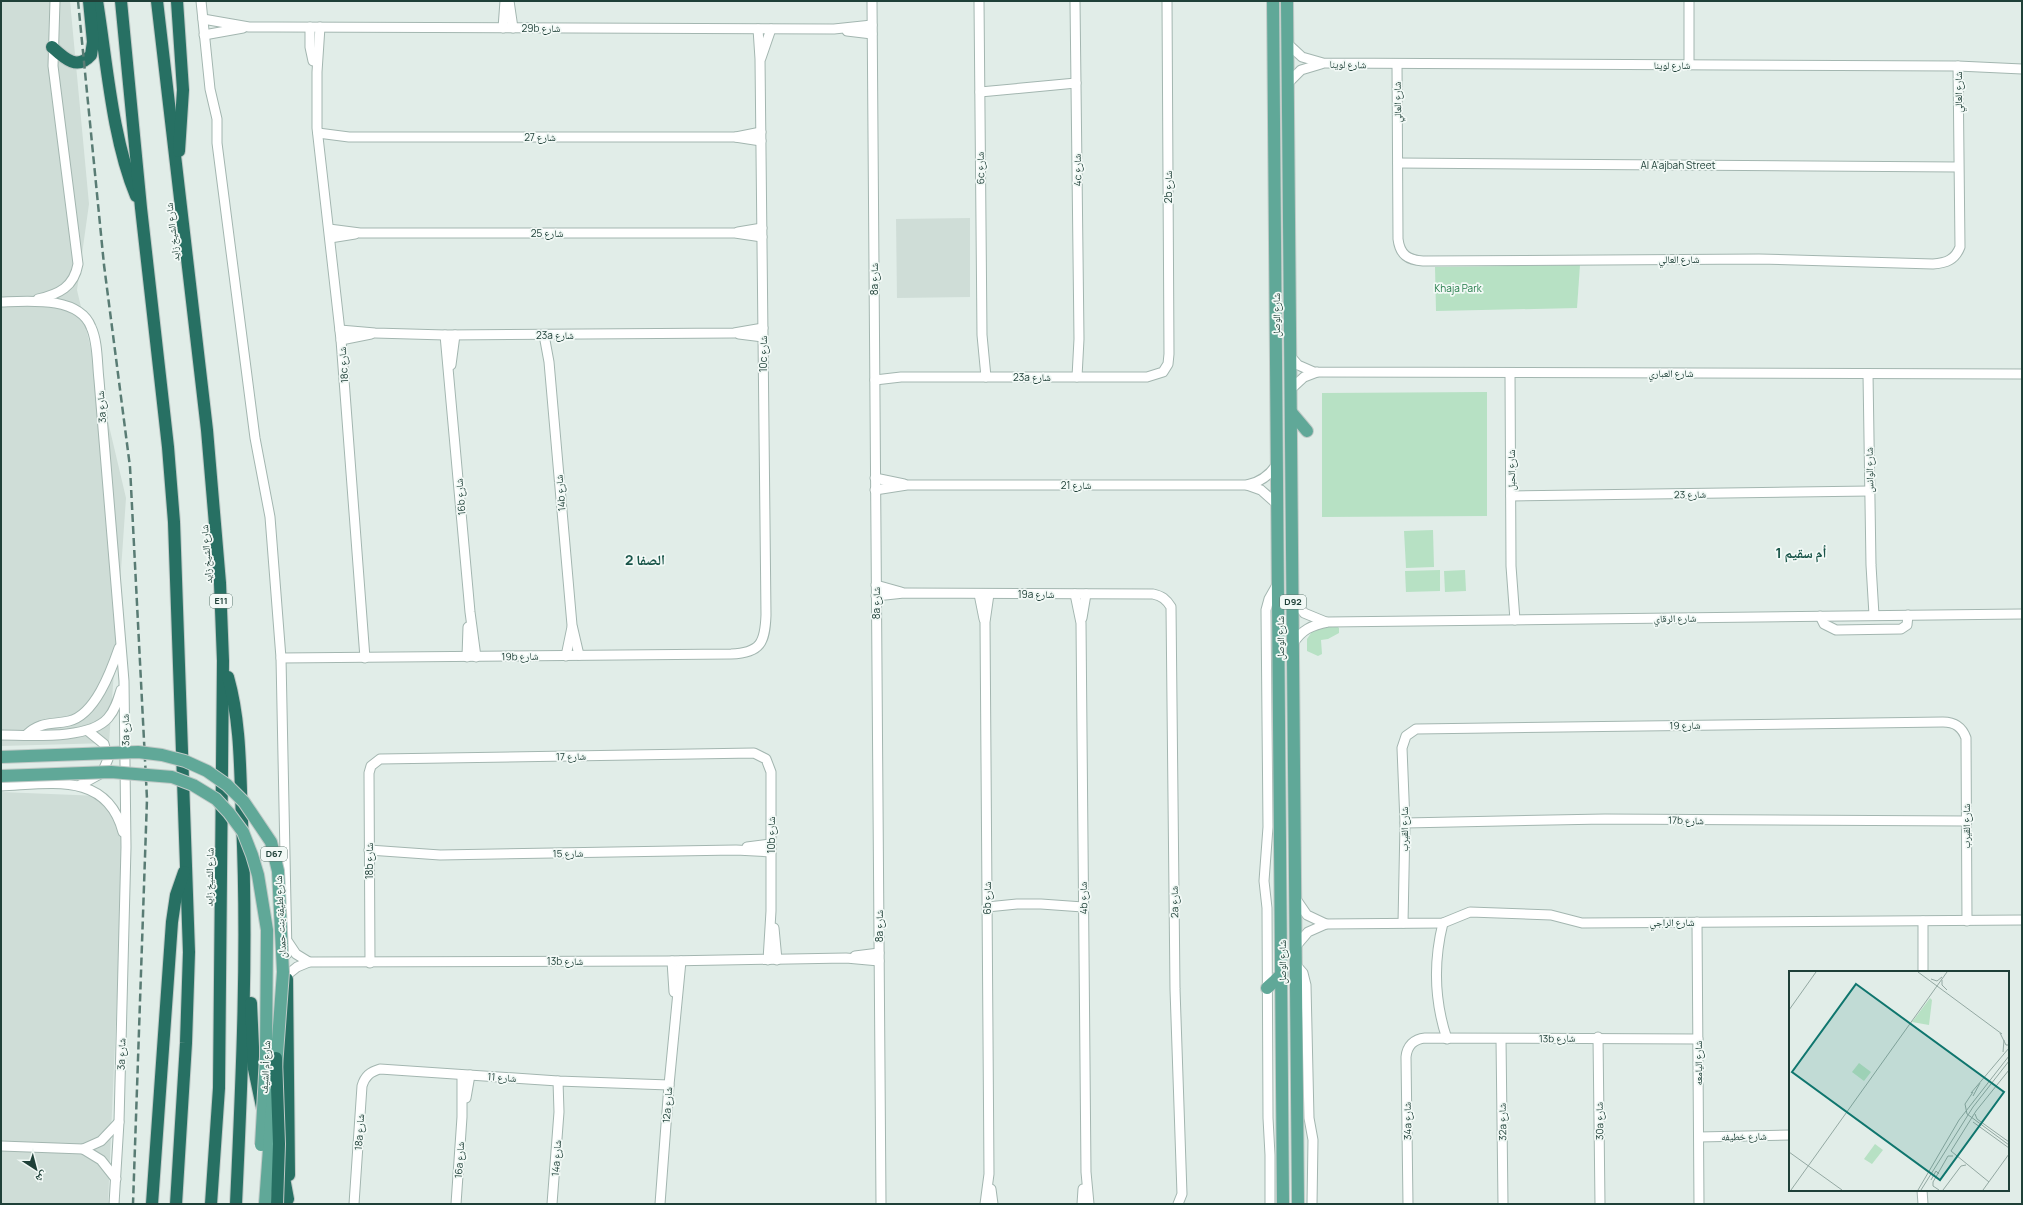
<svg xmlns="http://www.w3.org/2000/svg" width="2023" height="1205" viewBox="0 0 2023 1205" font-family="Manrope,'Noto Naskh Arabic',sans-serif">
<rect width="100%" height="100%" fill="#e1ede8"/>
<g fill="#cfddd7">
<path d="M1,1H70L89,204L77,290L126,498L109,743L1,746Z"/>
<path d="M970,218V297L897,298L896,219Z"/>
<path d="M1,792L100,796L124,835L108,1204H1Z"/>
</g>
<g fill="#b7e1c4">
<path d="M1580,265L1577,308L1436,311L1435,267Z"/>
<path d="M1487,392V516L1322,517V393Z"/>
<path d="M1433,530L1434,567L1406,568L1404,531Z"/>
<path d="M1440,570V591L1406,592L1405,571Z"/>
<path d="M1465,570L1466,591L1445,592L1444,571Z"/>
<path d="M1335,624L1339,628V633L1328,639L1321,640L1322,654L1318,656L1307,651V639L1313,630Z"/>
</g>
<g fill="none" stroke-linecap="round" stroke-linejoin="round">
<defs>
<g id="minor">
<path d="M201,1L210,89L217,119V143L255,438L270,517L281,658L287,954"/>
<path d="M509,1L513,28"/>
<path d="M872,1L881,1204"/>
<path d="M979,1L982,335L986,377"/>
<path d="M1075,1L1079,339L1077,377"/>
<path d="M1689,1V65"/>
<path d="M203,19L249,27H274L834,29L872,25"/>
<path d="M310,27V47L313,61"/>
<path d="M320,27L317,72V128L341,340L365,658"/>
<path d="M503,28L505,1"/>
<path d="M847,31L872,34"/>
<path d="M204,35L243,28"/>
<path d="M1288,44L1302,57L1323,63L1958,66L2022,69"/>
<path d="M761,58L771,29"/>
<path d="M1397,64L1398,239C1400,255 1408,260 1423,261L1759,259L1933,264C1946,263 1955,260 1960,247L1958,66"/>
<path d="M1288,83L1301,70L1321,64"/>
<path d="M980,92L1076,83"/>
<path d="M318,133L349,137H735L761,141"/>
<path d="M736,137L761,132"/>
<path d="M1398,163L1958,167"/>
<path d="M329,229L360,233H735L762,237"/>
<path d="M738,232L762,228"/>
<path d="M330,238L355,234"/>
<path d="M38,299C59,294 74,287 78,264L53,66L55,1"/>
<path d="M1,302C28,301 79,296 91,327C98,342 97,363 99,380L124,681L126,847L119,1122L114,1204"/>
<path d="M340,330L375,333L445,335L734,333L763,328"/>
<path d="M739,334L763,337"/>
<path d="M445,335L470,612L476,657"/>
<path d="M544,335L549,362L572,625L579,655"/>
<path d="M341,340L371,334"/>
<path d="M1291,357L1298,365L1314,372L2022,374"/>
<path d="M451,365L455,335"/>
<path d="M1510,373L1511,566L1515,620"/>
<path d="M1868,374L1871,565L1874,615"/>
<path d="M875,380L901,377H1147L1163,372L1168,364L1169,354L1167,1"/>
<path d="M1291,389L1304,377L1317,372"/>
<path d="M875,478L904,484"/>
<path d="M1247,485L1261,490L1278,505"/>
<path d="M875,490L907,485H1247C1261,482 1270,475 1277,464"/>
<path d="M1511,496L1870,491"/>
<path d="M876,585L901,592"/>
<path d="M979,594L984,619"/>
<path d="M1075,594L1081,623L1086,1172L1089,1204"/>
<path d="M876,596L904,593L1153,594C1162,596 1166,599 1171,607L1175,989L1182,1194L1178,1204"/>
<path d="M1293,597L1304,613L1326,622"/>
<path d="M1820,616L1824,624L1836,630L1901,629L1907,625L1908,615"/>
<path d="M1082,618L1086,594"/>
<path d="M1293,644C1301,630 1312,625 1328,622L2022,614"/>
<path d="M566,656L572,627"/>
<path d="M467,657L468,627"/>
<path d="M281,658L731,654C761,653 765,642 766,615L760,59L758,29"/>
<path d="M1,735C30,735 89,740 108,718C115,710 118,700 121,690"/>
<path d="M26,735C41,721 51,725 69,721C95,715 111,671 119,648"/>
<path d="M80,785L102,773L108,759L104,744L88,731"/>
<path d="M1,786C50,784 107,771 123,832"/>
<path d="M1405,823L1605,819L1966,821"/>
<path d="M747,847L771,844"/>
<path d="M369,850L440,855L736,850L771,852"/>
<path d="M1296,899L1307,915L1326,924L1443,923L1470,912L1551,915L1582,923L2022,920"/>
<path d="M987,907L1017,904H1041L1083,907"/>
<path d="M1923,921V972"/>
<path d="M1697,922L1699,1204"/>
<path d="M1403,923L1405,823L1402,748L1406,736L1416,729L1943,722C1955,722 1962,727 1966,738L1967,921"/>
<path d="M1443,923C1433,963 1434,1000 1447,1039"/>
<path d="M774,928L777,960"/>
<path d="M288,942L296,954L309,962"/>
<path d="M1296,946L1308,932L1326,924"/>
<path d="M855,956L879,953"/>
<path d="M672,961L674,992"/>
<path d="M370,963L369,773L371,766L380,759L754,753L766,759L771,772V911L768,960"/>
<path d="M1296,965L1303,973L1306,985L1309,1118L1313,1140L1312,1204"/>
<path d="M287,975L297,967L309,962L667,961L846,958L879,961"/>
<path d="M1598,1037L1600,1204"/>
<path d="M1501,1039L1503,1204"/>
<path d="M466,1098L470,1075"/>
<path d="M1699,1137L1790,1135"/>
<path d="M1,1146L83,1149L101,1160L116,1179"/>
<path d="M83,1149L101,1141L119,1122"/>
<path d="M991,1189L993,1204"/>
<path d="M1922,1190L1923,1204"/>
<path d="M354,1204L362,1086C365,1076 370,1072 380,1069L558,1081L669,1085"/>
<path d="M456,1204L462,1117V1075"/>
<path d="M552,1204L559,1112L558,1081"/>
<path d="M660,1204L669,1085L681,961"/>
<path d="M985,1204L989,1174L985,622L989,594"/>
<path d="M1082,1204L1083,1189"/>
<path d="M1270,1204V1155L1268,1118L1267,908L1264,881L1268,827L1266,610L1269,599L1278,583"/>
<path d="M1408,1204L1406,1057C1407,1046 1414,1039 1425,1038L1698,1039"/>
</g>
<g id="major">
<path d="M1273,1L1283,1204"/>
<path d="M1287,1L1298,1204"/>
<path d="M1291,412L1307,431"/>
<path d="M1267,988L1282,974"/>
</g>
<g id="highway">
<path d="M97,1C107,63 112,138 136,196"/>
<path d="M121,1L141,208L168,447L174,522L189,952L186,1043L176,1204"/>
<path d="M157,1L207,430L220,583L223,661L219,1088L211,1204"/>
<path d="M177,1L183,90L179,151"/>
<path d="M52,47C64,58 77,71 91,55L93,42L89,1"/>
<path d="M228,677C241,723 240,772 242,821C248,949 242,1076 236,1204"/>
<path d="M287,979L289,1175"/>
<path d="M251,1003L254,1069L262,1107"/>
<path d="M280,1156L288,1199"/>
<path d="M152,1204L172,922L176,895L184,872"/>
</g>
</defs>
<use href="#minor" stroke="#a3b6b0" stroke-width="11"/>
<use href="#major" stroke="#c0cac7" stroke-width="14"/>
<use href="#highway" stroke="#c0cac7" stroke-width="14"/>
<use href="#minor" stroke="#fff" stroke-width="9"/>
<use href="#major" stroke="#60a898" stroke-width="12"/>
<use href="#highway" stroke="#277063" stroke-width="12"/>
<path stroke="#597c74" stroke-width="2.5" stroke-dasharray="8 4" stroke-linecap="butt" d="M78,1L104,265L130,467L147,799L133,1204"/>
<defs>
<g id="major-bridge">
<path d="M1,757L138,752L162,755L185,761L207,771L227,785L244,802L271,842L278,871L283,972L276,1067"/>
<path d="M1,776L111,772L172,777L193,785L216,799L229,813L243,832L252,855L258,875L267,930L266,1057L261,1145"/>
<path d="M265,1204L273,1094"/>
</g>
<path id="highway-bridge" d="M276,1058L279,1144L277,1204"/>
</defs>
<use href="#major-bridge" stroke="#c0cac7" stroke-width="14" stroke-linecap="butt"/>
<use href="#highway-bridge" stroke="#c0cac7" stroke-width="14" stroke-linecap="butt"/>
<use href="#major-bridge" stroke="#60a898" stroke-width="12"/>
<use href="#highway-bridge" stroke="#277063" stroke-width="12"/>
</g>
<g text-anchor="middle" stroke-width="3.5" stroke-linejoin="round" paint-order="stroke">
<g fill="#f2f9f6" stroke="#5e7871" stroke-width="1">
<rect x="210" y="594" width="22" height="14" rx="3"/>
<rect x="1280" y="595" width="26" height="14" rx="3"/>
<rect x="261" y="847" width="26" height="14" rx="3"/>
</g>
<g font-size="9" font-weight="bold" fill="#1f4038">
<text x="221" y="604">E11</text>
<text x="1293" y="605">D92</text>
<text x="274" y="857">D67</text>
</g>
<g font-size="10" fill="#1f4038" stroke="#f2f9f6">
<text x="541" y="32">29b شارع</text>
<text transform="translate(1348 64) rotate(1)" y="4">شارع لوينا</text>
<text x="1672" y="69">شارع لوينا</text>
<text transform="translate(1958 92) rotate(-90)" y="4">شارع العالي</text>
<text transform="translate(1397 102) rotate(-91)" y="4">شارع العالي</text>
<text x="540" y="141">شارع 27</text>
<text x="1678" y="169">Al A’ajbah Street</text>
<text transform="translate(980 168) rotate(-91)" y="4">6c شارع</text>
<text transform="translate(1077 170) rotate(-91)" y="4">4c شارع</text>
<text transform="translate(1168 187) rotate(-90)" y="4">2b شارع</text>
<text transform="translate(172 232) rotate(-97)" y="4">شارع الشيخ زايد</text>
<text x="547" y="237">شارع 25</text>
<text x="1679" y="263">شارع العالي</text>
<text transform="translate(874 279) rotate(-90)" y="4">8a شارع</text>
<text transform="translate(1276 315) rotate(-90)" y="4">شارع الوصل</text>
<text x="555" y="339">23a شارع</text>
<text transform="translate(763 354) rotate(-90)" y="4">10c شارع</text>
<text transform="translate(343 365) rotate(-94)" y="4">18c شارع</text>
<text x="1671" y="377">شارع العباري</text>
<text x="1032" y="381">23a شارع</text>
<text transform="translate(101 407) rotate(-94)" y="4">3a شارع</text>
<text transform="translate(1511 470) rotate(-90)" y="4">شارع الحبل</text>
<text transform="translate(1869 470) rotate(-91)" y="4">شارع الوانس</text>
<text x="1076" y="489">شارع 21</text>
<text transform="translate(560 493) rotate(-95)" y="4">14b شارع</text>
<text transform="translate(1690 494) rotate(-1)" y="4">شارع 23</text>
<text transform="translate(460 497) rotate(-95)" y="4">16b شارع</text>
<text transform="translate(206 554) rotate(-94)" y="4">شارع الشيخ زايد</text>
<text x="1036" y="598">19a شارع</text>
<text transform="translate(876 603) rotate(-90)" y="4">8a شارع</text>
<text transform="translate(1675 618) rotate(-1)" y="4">شارع الرقاي</text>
<text transform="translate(1280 638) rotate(-90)" y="4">شارع الوصل</text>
<text transform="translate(520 656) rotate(-1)" y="4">19b شارع</text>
<text transform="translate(1685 725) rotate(-1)" y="4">شارع 19</text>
<text transform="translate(125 730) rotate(-91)" y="4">3a شارع</text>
<text transform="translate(571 756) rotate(-1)" y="4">شارع 17</text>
<text transform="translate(1686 820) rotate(1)" y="4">17b شارع</text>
<text transform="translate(1966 826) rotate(-90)" y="4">شارع القيرب</text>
<text transform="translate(1404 829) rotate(-90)" y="4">شارع القيرب</text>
<text transform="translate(771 835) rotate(-90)" y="4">10b شارع</text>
<text transform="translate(568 853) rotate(-1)" y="4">شارع 15</text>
<text transform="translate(369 861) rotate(-90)" y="4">18b شارع</text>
<text transform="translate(209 877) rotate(-89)" y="4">شارع الشيخ زايد</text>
<text transform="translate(987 898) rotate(-90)" y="4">6b شارع</text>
<text transform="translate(1083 898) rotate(-91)" y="4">4b شارع</text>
<text transform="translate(1174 902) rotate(-91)" y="4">2a شارع</text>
<text transform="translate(280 917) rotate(-93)" y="4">شارع لطيفة بنت حمدان</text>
<text x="1672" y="926">شارع الراجي</text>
<text transform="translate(879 926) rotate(-90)" y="4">8a شارع</text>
<text x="565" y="965">13b شارع</text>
<text transform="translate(1282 962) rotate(-90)" y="4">شارع الوصل</text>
<text transform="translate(1557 1038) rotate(-1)" y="4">13b شارع</text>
<text transform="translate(121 1054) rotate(-88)" y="4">3a شارع</text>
<text transform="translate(1698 1063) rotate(-90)" y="4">شارع اليامعه</text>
<text transform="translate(265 1067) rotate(-87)" y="4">شارع أم الشيف</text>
<text transform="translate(502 1077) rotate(4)" y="4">شارع 11</text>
<text transform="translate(667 1105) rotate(-86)" y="4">12a شارع</text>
<text transform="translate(1407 1121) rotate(-91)" y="4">34a شارع</text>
<text transform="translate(1599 1121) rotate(-91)" y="4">30a شارع</text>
<text transform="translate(1502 1122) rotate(-91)" y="4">32a شارع</text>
<text transform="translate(359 1132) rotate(-86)" y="4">18a شارع</text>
<text transform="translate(1744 1136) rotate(-1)" y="4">شارع خطيفه</text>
<text transform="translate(556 1158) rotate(-86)" y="4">14a شارع</text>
<text transform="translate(459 1160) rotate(-86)" y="4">16a شارع</text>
</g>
<g font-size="10" fill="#247c49" stroke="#f2f9f6">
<text x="1458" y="292">Khaja Park</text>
</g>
<g font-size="14" font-weight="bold" fill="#185448" stroke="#f2f9f6">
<text x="1801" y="558">أم سقيم 1</text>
<text x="645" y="565">الصفا 2</text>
</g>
</g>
<g transform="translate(1789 971)">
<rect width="220" height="220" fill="#e1ede8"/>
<path d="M141,27L143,29L140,54L123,51ZM70,92L82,101L75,110L63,101ZM86,173L94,179L83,193L75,188Z" fill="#b7e1c4"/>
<path fill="none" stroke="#93a8a2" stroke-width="1" d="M129,1L213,63M142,8L148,10L153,6M153,9V14L158,19M0,39L27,1M211,62L217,74H220M214,81L215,69M184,121L176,133L178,143L220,174M182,122L220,77M184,125L191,112M186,143L188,148L220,171M184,151L220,177M0,181L53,219M142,209L147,200L150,203M200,211L162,180L187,140L220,99M2,219L158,1M129,219L170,149L220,85M132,219L184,136L220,90M150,219L144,215V211L159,185H164M154,219L172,195L177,194M194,219L220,183"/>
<path fill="#0f766e" fill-opacity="0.15" stroke="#0f766e" stroke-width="2" d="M67,13L215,121L151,209L3,101Z"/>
<rect width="220" height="220" fill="none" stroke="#1f4038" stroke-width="2"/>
</g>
<rect width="2023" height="1205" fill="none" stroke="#1f4038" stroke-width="4"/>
<g transform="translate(36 1169) rotate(144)" stroke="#f2f9f6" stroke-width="3" paint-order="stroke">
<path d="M0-3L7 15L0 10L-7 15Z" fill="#1f4038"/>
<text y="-6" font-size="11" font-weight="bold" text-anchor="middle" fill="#1f4038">ش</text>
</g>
</svg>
